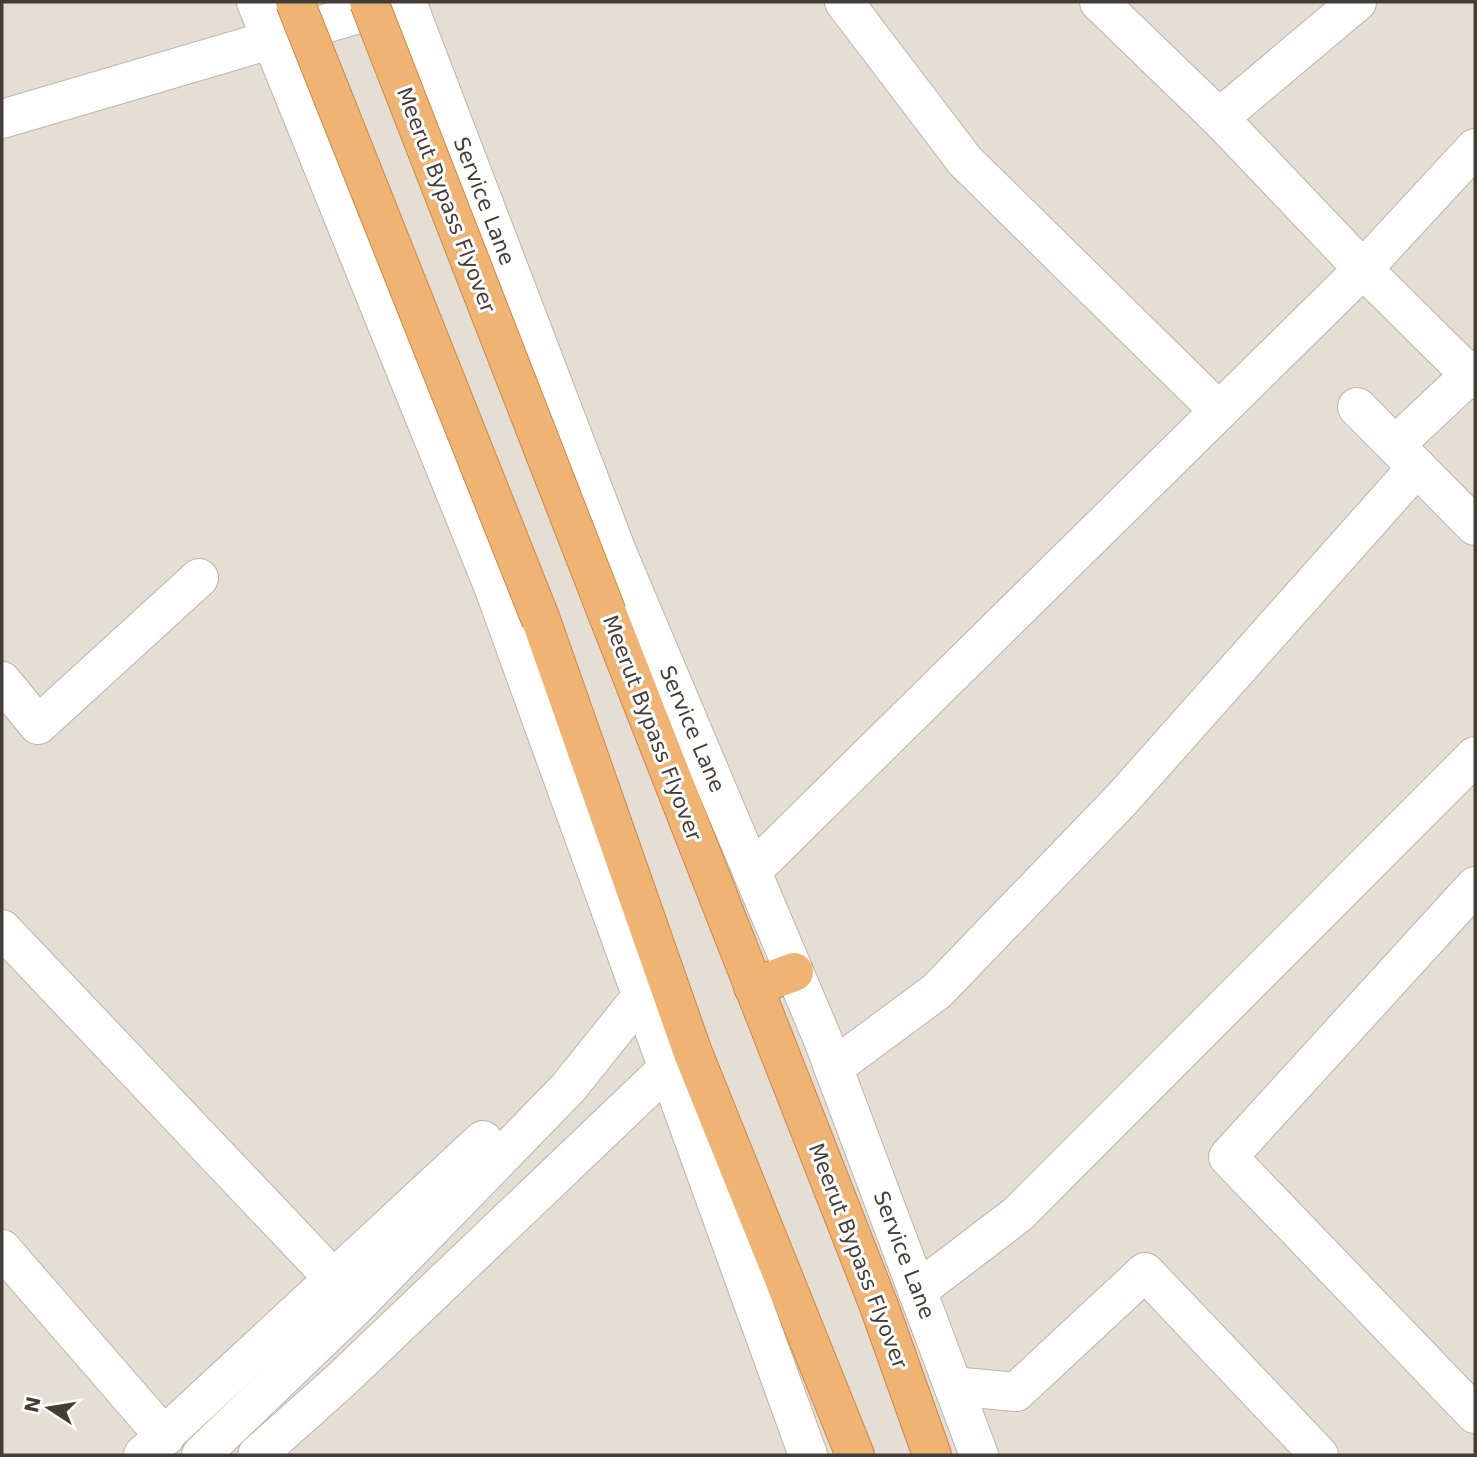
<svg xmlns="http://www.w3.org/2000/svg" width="1477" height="1457" viewBox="0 0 1477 1457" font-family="'DejaVu Sans',sans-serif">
<rect width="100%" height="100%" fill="#f1ede7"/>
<rect fill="#e5ded5" x="2" y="2" width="1473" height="1453"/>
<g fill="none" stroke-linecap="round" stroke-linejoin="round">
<defs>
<g id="minor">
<path d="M256,2L493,586L808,1455"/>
<path d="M407,2L618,554L823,1040L979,1455"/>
<path d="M844,2L965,161L1219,411"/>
<path d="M1219,118L1357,2"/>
<path d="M2,119L399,2"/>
<path d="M1475,148L1363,269L1475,380"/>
<path d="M1357,407L1475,526"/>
<path d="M1395,445L1475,370"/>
<path d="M2,681L38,725L199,578"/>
<path d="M752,871L1363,269L1219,118L1099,2"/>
<path d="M1475,886L1228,1157L1475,1414"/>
<path d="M2,929L352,1298"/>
<path d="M833,1068L937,991L1122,799L1417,467"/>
<path d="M2,1249L165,1437"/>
<path d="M917,1291L1018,1214L1475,756"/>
<path d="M953,1386L1016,1392L1145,1272L1319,1455"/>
<path d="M143,1455L483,1140"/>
<path d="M201,1455L358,1304L568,1088L641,997L660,989"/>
<path d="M257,1455L340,1381L667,1069L687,1057"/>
</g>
<g id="highway">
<path d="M607,613L879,1306L932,1455"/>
<path d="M541,620L693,1053L855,1455"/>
<path d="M753,987L794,972"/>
</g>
</defs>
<use href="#minor" stroke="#bcb3aa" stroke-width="40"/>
<use href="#highway" stroke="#cd8645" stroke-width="40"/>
<use href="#minor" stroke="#fff" stroke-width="38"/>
<use href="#highway" stroke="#efb374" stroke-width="38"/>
<defs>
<g id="highway-bridge">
<path d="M295,2L541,620"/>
<path d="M369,2L607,613"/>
</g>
</defs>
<use href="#highway-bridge" stroke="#cd8645" stroke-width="40" stroke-linecap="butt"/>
<use href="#highway-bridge" stroke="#efb374" stroke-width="38"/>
</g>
<g text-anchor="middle" stroke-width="6" stroke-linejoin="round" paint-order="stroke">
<g font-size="21" fill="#443c37" stroke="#fff">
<text transform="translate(446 200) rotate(69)" y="7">Meerut Bypass Flyover</text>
<text transform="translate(484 201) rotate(69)" y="7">Service Lane</text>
<text transform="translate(652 728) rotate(69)" y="7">Meerut Bypass Flyover</text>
<text transform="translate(692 729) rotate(67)" y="7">Service Lane</text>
<text transform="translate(904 1255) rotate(69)" y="7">Service Lane</text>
<text transform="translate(858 1256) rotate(69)" y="7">Meerut Bypass Flyover</text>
</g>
</g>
<rect width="1477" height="1457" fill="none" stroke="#443c37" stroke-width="7"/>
<g transform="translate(49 1408) rotate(282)" stroke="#ffffff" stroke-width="5" paint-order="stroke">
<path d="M0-5L12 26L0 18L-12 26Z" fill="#443c37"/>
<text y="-10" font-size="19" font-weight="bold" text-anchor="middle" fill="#443c37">N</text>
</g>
</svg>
